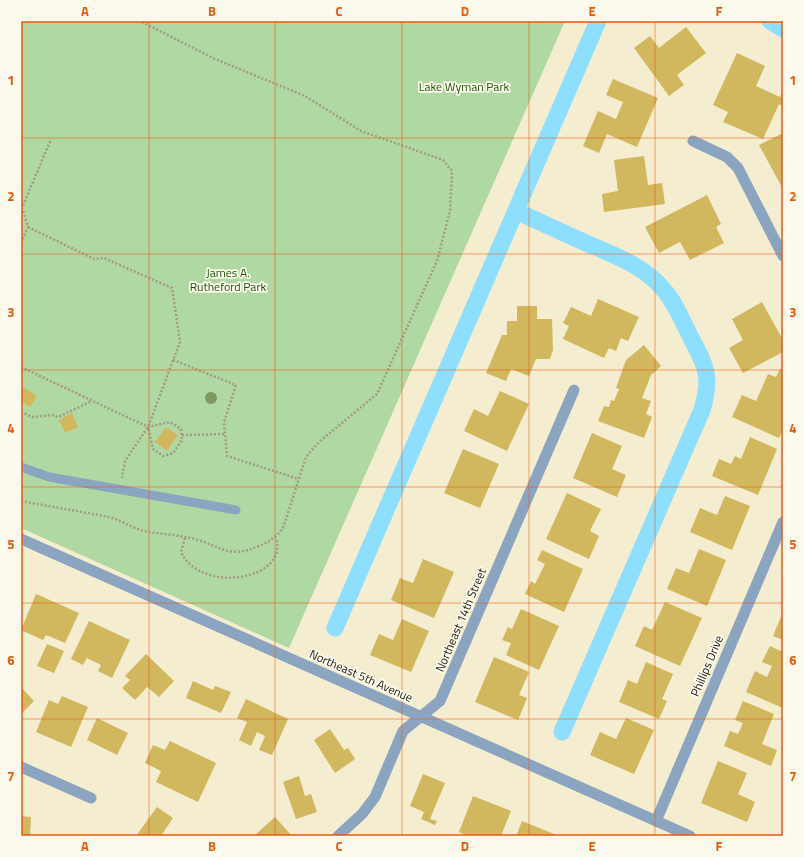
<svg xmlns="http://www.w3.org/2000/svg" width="804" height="857" viewBox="0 0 804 857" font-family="'Titillium Web',sans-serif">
<rect width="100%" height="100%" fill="#f5edcf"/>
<path fill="#b0d8a3" d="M21,21H565L289,648L21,528Z"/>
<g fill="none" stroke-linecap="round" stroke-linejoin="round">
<g stroke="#8edefe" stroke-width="17">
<path d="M770,21L783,29"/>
<path d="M516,211C540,222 564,233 588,244C614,255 644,266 663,289C675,302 682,320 690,336C706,366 712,376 702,410L562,732"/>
<path d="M335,628L598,21"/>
</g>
</g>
<g fill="#d1b75e">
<path d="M686,27L706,53L677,75L684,85L669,96L634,48L650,36L659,48Z"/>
<path d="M737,53L765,66L756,86L780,97L783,90V106L779,104L763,139L723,122L728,112L713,105Z"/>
<path d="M613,79L658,98L637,147L607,134L599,153L583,146L598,111L616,119L623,102L606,95Z"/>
<path d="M783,133V189L759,145Z"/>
<path d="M644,156L648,185L662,183L665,204L604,212L602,194L618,191L614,160Z"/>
<path d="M707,195L721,224L716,227L724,243L690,260L680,242L659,253L645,227Z"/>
<path d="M598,299L639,317L628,341L621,338L616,351L609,348L604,358L563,339L569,326L563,323L571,307L591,316Z"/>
<path d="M762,302L783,340V352L743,373L729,348L743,340L732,319Z"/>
<path d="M517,306H537V319H552L553,350L550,359H536L529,376L511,369L506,381L486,373L502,335H507V321H517Z"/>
<path d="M644,345L661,366L651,375L642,398L651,401L646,414L652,417L644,438L598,421L604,406L609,407L611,400L614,401L619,389L616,388L626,360Z"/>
<path d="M780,369L783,370V429L779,438L732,417L742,395L756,401L768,374L776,377Z"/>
<path d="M21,386L37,396L30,407L21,401Z"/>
<path d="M500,391L529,404L507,451L464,431L474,409L488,416Z"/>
<path d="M72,413L78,427L65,433L59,420Z"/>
<path d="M166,427L178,435L167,451L155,442Z"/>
<path d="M592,433L622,446L612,469L626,475L617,497L573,478Z"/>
<path d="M750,437L777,449L758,495L712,476L719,459L731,464L735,456L741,459Z"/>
<path d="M463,449L499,464L480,508L444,493Z"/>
<path d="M567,493L601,509L590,531L599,536L589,559L546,539Z"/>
<path d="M725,496L750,506L732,550L690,532L700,508L717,515Z"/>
<path d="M699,549L726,560L707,606L667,589L676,568L689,573Z"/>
<path d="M542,550L583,569L564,612L525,594L531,581L535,584L545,564L537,560Z"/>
<path d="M423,559L454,572L434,618L391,600L400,578L413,583Z"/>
<path d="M36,594L79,613L65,643L46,635L43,640L21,630Z"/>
<path d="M665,602L702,618L680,666L635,646L644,626L652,630Z"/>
<path d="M521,609L559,626L539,670L506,655L511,643L502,640L508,627L512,629Z"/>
<path d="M783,612V640L773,636Z"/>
<path d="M402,619L429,631L411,672L370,655L379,634L393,640Z"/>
<path d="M89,621L130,640L112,678L98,671L101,665L87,658L83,665L71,659Z"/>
<path d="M47,644L64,651L54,673L37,666Z"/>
<path d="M770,646L783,652V708L746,692L755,671L767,677L772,666L762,662Z"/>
<path d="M146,654L174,681L159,697L147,687L135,700L122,688L130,680L125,676Z"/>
<path d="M494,657L529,672L519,695L527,698L518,720L475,702Z"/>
<path d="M646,662L673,674L662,699L667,701L659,719L619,702L628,680L637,684Z"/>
<path d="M193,681L213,690L215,686L231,692L221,713L186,698Z"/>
<path d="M21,687L34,701L21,714Z"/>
<path d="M62,696L88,707L71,747L36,732L49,700L58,704Z"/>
<path d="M246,699L288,719L272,755L259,750L265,736L257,732L251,746L239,740L247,722L237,718Z"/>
<path d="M743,701L774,714L762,744L777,750L771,766L724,746L730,731L738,734L743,723L735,720Z"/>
<path d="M97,718L128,733L117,755L87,740Z"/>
<path d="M626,718L654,730L634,774L590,755L600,732L616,739Z"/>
<path d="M330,729L344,750L348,748L355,759L335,773L314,740Z"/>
<path d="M170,741L216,763L198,802L156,782L161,771L145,763L153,745L165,750Z"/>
<path d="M718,761L747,773L738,794L755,802L747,822L701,803Z"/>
<path d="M423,774L445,783L430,819L437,821L435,825L421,819L424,812L410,806Z"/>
<path d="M299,776L305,796L311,794L317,812L296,819L283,782Z"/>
<path d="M473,796L511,811L501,836H467L459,832Z"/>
<path d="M157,807L173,818L161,836H136Z"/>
<path d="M21,816L31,817L30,836H21Z"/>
<path d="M275,817L291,835L289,836H254Z"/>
<path d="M522,821L559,836H516Z"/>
</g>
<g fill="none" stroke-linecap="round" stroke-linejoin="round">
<g stroke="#a19b85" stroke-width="2.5" stroke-dasharray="2 2" stroke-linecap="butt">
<path d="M28,227L94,259L104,258L172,288L180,342L148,427L125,461L122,478"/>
<path d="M21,243L28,227L22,208L51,139"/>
<path d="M173,360L236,385L224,422L227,456L299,479"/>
<path d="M21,367L148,427L170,422L181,429L182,440L173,453L163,456L153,449L148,427"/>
<path d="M21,412L32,417L52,415L58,417L92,401"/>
<path d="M182,435L225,434"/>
<path d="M21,501L109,517C121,520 132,528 144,531C160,534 178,535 195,539C222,547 229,559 259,546C269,542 276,537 283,528L306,457L319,442L377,394L437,261L450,211L452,171L443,160L361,131L305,96L215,59L140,21"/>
<path d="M185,538L181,552C200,594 289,581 276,538"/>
</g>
<path stroke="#8ba5c1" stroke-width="9" d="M21,467L49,477L236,510"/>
<g stroke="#8ba5c1" stroke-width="11">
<path d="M693,141L727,157L738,168L783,256"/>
<path d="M21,767L91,798"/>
<path d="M656,821L783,522"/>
<path d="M338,836L362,814L375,797L403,731L440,701L574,390"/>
</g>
<path stroke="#8ba5c1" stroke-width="11" d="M21,539L690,836"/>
</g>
<circle fill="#7f9761" cx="211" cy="398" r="6"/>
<path fill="none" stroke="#e8590c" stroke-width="1" stroke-opacity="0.55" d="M149,21V836M275,21V836M402,21V836M529,21V836M655,21V836M21,138H783M21,254H783M21,370H783M21,487H783M21,603H783M21,719H783"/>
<g text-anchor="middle" stroke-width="3.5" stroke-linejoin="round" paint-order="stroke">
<g font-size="12" fill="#1f5107" stroke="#fdfaee">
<text x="464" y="91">Lake Wyman Park</text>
<text x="228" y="277">James A.<tspan x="228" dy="14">Rutheford Park</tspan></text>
</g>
<g font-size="12" fill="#262218" stroke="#fdfaee">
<text transform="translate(461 620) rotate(-67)" y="4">Northeast 14th Street</text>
<text transform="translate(707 666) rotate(-67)" y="4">Phillips Drive</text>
<text transform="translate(361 676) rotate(24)" y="4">Northeast 5th Avenue</text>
</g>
</g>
<rect width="804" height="857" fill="none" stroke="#fdfaee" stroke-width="44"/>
<rect x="22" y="22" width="760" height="813" fill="none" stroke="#e8590c" stroke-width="1.5"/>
<g font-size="13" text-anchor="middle" font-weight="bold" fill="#e8590c">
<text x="85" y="16">A</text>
<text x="212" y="16">B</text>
<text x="339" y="16">C</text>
<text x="465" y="16">D</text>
<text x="592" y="16">E</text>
<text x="719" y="16">F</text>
<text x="11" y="85">1</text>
<text x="793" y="85">1</text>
<text x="11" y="201">2</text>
<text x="793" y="201">2</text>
<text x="11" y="317">3</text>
<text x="793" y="317">3</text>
<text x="11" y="433">4</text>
<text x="793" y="433">4</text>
<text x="11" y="549">5</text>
<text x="793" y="549">5</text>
<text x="11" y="665">6</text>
<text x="793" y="665">6</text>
<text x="11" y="781">7</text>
<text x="793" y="781">7</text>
<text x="85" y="851">A</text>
<text x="212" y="851">B</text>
<text x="339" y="851">C</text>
<text x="465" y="851">D</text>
<text x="592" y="851">E</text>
<text x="719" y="851">F</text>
</g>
</svg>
